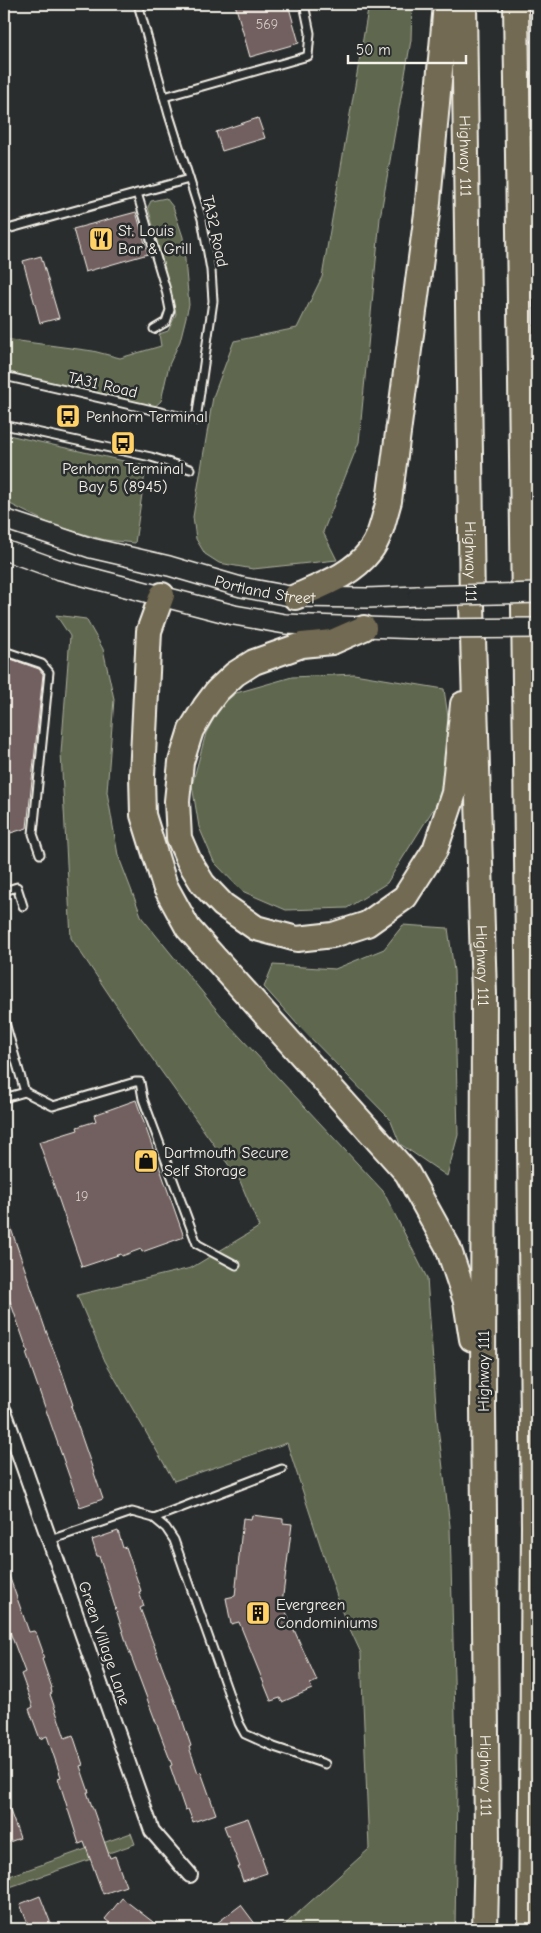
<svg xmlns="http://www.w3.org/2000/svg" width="541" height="1933" viewBox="0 0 541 1933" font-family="'Comic Neue',sans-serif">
<rect width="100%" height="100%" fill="#2a2d2e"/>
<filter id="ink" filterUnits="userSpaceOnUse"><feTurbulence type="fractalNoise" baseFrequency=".02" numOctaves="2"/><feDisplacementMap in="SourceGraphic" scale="10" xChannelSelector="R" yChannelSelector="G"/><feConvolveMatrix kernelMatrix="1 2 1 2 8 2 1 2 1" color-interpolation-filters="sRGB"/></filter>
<g filter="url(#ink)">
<g fill="#5f684f" stroke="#aaac9c">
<path d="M369,4H412L411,40L380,218L359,442L323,532L337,560L253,569L219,563L205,554L196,539L193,517L213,397L234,341L297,328L322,277Z"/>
<path d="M166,198L173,207L183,237L189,305L180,341L169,365L161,401L151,410L4,378V339L93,351L120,358L161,346L159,334L168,331L176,314L148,207L151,201Z"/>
<path d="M4,434L146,466L135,543L105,540L52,525L4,501Z"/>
<path d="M56,615L86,619L103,649L114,699L107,792L118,855L142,918L229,1025L383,1191L427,1278L437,1419L450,1526L457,1792L455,1929H280L369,1849L361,1653L342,1612L287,1443L174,1481L105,1361L77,1295L191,1268L259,1227L240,1181L151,1057L71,938L61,753L70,636Z"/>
<path d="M354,674L444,689L456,773L387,883L347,908L286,910L242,891L214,862L199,827L192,785L206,733L221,705L236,693L292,677Z"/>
<path d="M403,925L448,928L454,971L458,1135L447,1176L400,1144L390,1119L298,1025L264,987L273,965L335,969L384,949Z"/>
<path d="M131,1833L135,1844L4,1889V1878Z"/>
</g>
<g fill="#725f5e" stroke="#f4f1e8">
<path d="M235,4H288L299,43L250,57Z"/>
<path d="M258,118L265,138L222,151L216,132Z"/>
<path d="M136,212L148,254L85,272L73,229Z"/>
<path d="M41,256L59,318L40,323L23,261Z"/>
<path d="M8,658L39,669L43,674L27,828L4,835V661Z"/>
<path d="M136,1100L184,1237L142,1252L141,1249L122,1256L121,1254L82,1267L39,1142L78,1130L77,1127L96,1121L94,1115Z"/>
<path d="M4,1214H6L45,1328L62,1372L73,1405L71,1406L103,1499L80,1507L26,1353L28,1352L4,1284Z"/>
<path d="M252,1515L283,1519V1523L292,1524L282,1603L317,1681L310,1684L312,1689L282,1702L280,1698L271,1701L239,1622L231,1624L226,1598L235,1596L243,1518L251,1519Z"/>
<path d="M118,1531L123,1548L126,1547L141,1591L139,1592L144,1606L140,1608L176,1704H177L191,1746L189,1747L198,1773L201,1772L216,1814L193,1822L188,1809L185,1810L170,1766L172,1765L128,1648L99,1556H97L92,1540Z"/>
<path d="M4,1567H6L29,1632L34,1631L37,1635L43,1652L42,1653L44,1658L42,1659L52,1688H51L52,1693L50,1694L65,1738L73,1735L83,1765L80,1766L89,1792H87L110,1858L115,1856L126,1886L103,1894L84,1842L79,1844L58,1778L61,1777L47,1736L40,1739L29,1709L33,1707L21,1674L25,1672L10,1632L4,1634Z"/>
<path d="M4,1797H5L20,1838L4,1844Z"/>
<path d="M248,1818L263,1858L262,1859L267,1873L243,1881L238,1867H240L224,1826Z"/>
<path d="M40,1896L51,1924L38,1929H30L20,1904Z"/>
<path d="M122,1898L162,1929H117L105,1919Z"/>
<path d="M241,1905L259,1929H209Z"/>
</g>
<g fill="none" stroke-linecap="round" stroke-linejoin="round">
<defs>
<g id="service">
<path d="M164,97L308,56L310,33L304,4"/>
<path d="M137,193L166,290L170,310L166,322L154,329"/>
<path d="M4,230L189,179"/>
<path d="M4,376L196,420L213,301L211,270L202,219L169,115L138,4"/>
<path d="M4,425L151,457L190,469"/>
<path d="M4,651L42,664L49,672L33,834L40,854"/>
<path d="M4,891L17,887L23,906"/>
<path d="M4,1019L25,1092"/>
<path d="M4,1098L25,1092L53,1106L135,1082H140L143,1099L197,1244L236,1265"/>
<path d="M154,1518L282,1469"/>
<path d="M50,1540L132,1512L154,1518L166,1528L174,1540L239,1723L245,1734L274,1747L325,1764"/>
</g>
<path id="minor" d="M4,1411L152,1831L190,1875"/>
<g id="secondary">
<path id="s1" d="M4,519L91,548L169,566L241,587L295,597L367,598L418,596"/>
<path d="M4,550L57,569L234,615L285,624L420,629"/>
</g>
<g id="motorway">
<path id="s2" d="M464,4L472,605L484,994L483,1407L487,1841L485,1929"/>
<path d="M516,4L526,759L534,1526L531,1929"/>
<path d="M162,595L149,631L142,776L143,815L165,886L188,928L407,1173L448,1247L466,1301L472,1339"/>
<path d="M295,597C322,585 352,575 370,551C381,537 384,517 389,501L427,213L446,4"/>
<path d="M364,628L332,642L302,645L254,662L235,674L217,691L205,707L191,730L181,762L177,801L179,838L189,861L203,884L223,905L256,928L297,939L333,935L367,924L405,897L435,850L454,793L463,704"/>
</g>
</defs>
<use href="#service" stroke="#f4f1e8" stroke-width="11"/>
<use href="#minor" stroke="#f4f1e8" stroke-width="18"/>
<use href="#secondary" stroke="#f4f1e8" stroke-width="22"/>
<use href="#motorway" stroke="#f4f1e8" stroke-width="28"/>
<use href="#service" stroke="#2a2d2e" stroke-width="7"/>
<use href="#minor" stroke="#2a2d2e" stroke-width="14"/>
<use href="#secondary" stroke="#2a2d2e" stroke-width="19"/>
<use href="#motorway" stroke="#736b52" stroke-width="24"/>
<defs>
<g id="secondary-bridge">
<path d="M418,596L537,593"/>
<path d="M420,629L537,628"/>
</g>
</defs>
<use href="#secondary-bridge" stroke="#f4f1e8" stroke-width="22" stroke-linecap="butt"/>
<use href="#secondary-bridge" stroke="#2a2d2e" stroke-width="19"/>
</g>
</g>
<defs>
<symbol id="restaurant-square" viewBox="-11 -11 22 22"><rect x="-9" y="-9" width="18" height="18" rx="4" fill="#ffd166" stroke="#2a2d2e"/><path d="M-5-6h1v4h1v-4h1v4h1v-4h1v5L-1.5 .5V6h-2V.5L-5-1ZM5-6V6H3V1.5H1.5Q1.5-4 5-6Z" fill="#111"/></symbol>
<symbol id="bus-square" viewBox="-11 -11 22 22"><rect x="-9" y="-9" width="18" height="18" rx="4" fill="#ffd166" stroke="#2a2d2e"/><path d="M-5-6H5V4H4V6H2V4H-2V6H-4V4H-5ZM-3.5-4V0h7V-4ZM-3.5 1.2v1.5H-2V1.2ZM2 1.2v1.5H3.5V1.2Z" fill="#111"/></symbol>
<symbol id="shop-square" viewBox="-11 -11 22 22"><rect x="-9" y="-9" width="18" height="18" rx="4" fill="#ffd166" stroke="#2a2d2e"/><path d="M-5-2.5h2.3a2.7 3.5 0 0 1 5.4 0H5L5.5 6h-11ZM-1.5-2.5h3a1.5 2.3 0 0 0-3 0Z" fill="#111"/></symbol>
<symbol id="building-square" viewBox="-11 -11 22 22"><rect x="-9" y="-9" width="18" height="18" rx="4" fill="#ffd166" stroke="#2a2d2e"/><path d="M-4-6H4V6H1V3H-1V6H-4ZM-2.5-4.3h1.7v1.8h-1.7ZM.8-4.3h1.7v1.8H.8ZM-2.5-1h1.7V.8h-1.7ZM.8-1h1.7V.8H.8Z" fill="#111"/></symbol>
</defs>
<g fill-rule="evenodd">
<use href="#restaurant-square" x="87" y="225" width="28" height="28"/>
<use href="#bus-square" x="54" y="402" width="28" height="28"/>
<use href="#bus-square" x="109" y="429" width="28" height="28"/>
<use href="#shop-square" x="132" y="1147" width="28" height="28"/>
<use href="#building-square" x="244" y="1599" width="28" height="28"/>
</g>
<g text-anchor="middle" stroke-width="5" stroke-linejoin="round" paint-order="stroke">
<g font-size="14" fill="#d4ccc6">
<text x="267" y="29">569</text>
<text x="82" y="1201">19</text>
</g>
<g font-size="16" fill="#f4f1e8" stroke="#2a2d2e">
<text dy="6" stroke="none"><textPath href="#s2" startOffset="152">Highway 111</textPath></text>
<text transform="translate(216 231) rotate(78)" y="6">TA32 Road</text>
<text transform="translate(103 384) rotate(13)" y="6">TA31 Road</text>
<text dy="6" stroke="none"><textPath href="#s2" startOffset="558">Highway 111</textPath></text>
<text dy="6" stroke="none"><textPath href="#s1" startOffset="271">Portland Street</textPath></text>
<text dy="6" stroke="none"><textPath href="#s2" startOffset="962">Highway 111</textPath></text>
<text transform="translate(483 1371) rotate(-90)" y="6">Highway 111</text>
<text transform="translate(105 1643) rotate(71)" y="6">Green Village Lane</text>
<text dy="6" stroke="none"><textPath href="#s2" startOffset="1772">Highway 111</textPath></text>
</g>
<g font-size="16" fill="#f4f1e8" stroke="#2a2d2e" text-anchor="start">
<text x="118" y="236">St. Louis<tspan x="118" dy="18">Bar &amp; Grill</tspan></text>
<text x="86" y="422">Penhorn Terminal</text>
<text x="123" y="474" text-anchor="middle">Penhorn Terminal<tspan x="123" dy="18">Bay 5 (8945)</tspan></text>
<text x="164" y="1158">Dartmouth Secure<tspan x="164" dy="18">Self Storage</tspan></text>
<text x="276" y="1610">Evergreen<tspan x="276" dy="18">Condominiums</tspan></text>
</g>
</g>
<rect width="541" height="1933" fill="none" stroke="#2a2d2e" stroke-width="20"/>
<rect x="10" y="10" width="521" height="1913" fill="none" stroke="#f4f1e8" stroke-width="2" filter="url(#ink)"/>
<path d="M348 55v8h118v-8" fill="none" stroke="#f4f1e8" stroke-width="2.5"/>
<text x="356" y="55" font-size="15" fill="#f4f1e8" stroke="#2a2d2e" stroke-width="4" paint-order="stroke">50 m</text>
</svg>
